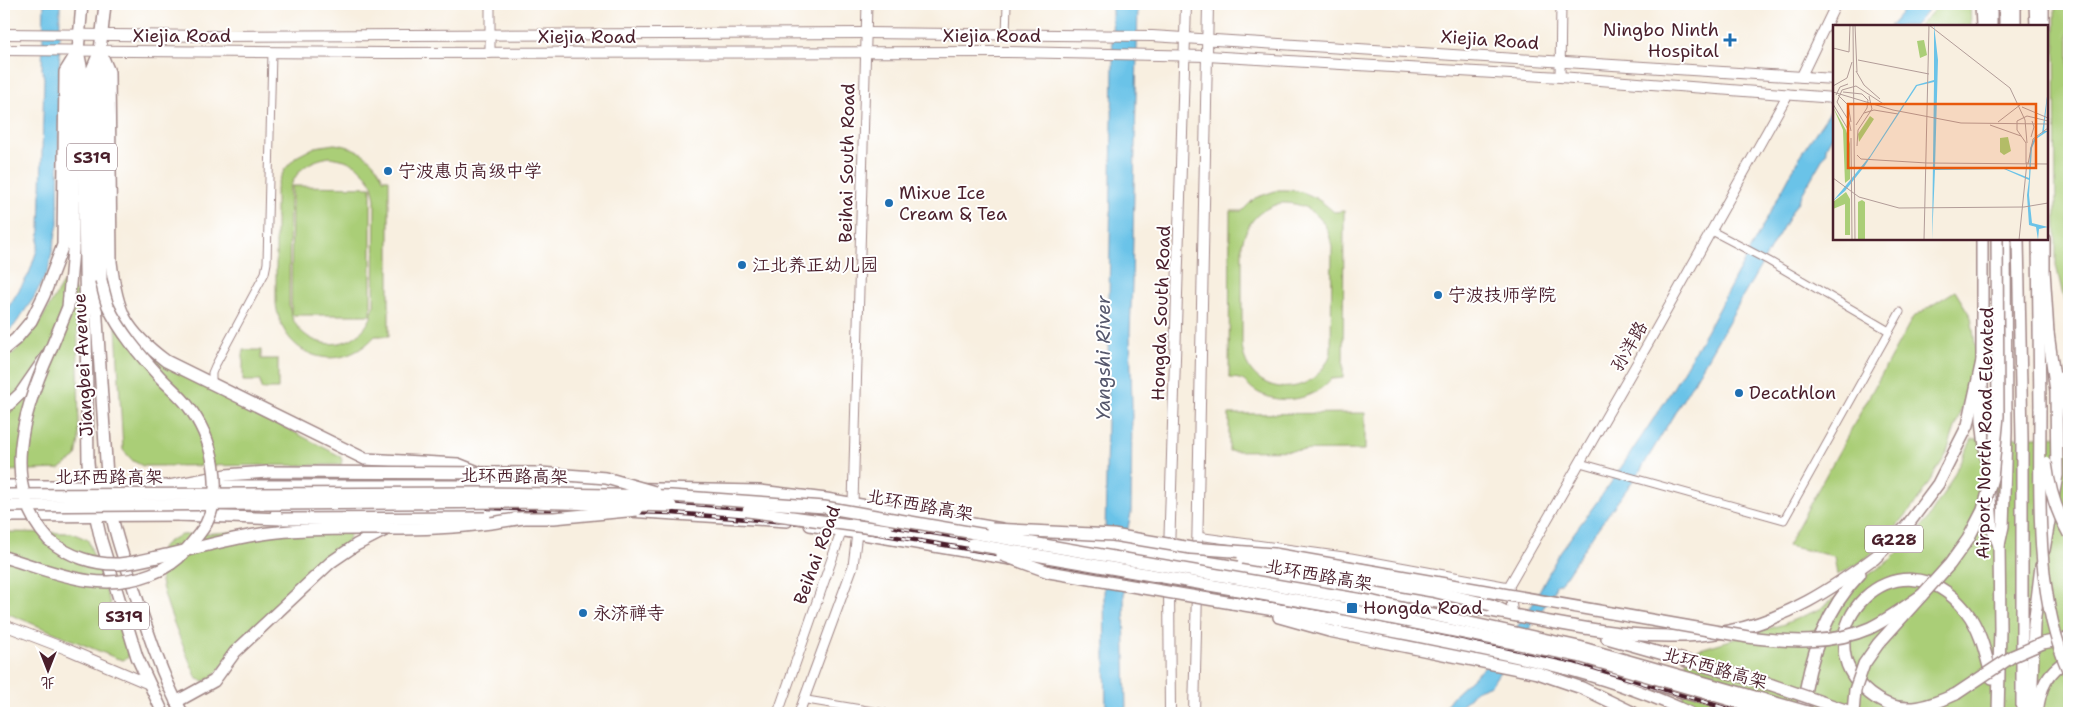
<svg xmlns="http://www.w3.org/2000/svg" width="2073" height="717" viewBox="0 0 2073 717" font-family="'Shantell Sans','LXGW WenKai TC',sans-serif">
<rect width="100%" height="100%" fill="#fff"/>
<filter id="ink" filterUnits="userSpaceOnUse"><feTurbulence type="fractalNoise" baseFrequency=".02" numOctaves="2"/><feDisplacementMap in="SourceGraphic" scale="10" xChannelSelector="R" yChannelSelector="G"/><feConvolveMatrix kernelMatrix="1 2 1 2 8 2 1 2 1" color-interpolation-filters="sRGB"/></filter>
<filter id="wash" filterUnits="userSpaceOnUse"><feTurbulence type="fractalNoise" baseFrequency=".0096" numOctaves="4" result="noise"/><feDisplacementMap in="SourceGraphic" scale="20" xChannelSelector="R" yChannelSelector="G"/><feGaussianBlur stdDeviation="1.12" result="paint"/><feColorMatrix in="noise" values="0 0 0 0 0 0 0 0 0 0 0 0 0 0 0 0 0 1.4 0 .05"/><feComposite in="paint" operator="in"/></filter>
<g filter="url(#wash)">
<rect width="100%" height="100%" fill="#f8efe0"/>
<g fill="#aace77" stroke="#7a7651" fill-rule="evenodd">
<path d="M1940,4H1970L1971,26H1919Z"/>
<path d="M2055,4H2069V322L2056,265Z"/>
<path d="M334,144C356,146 375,158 383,179H389V336H375C339,377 281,357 276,303V189L278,182L285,169L296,157L315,147ZM330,157L345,160L356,165L367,176L372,185L375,199L374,307L371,315V187L292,186L291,315H372C355,358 295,351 289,305L290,188C297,169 310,160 330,157Z"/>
<path d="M1278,190C1303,189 1316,196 1334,212L1344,211L1343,378L1331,379C1314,399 1284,406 1259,393C1244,385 1249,378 1229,378L1230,211H1242L1255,198ZM1281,203C1309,202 1328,219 1332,247L1331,353C1314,402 1247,398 1242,345V244C1247,222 1259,209 1281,203Z"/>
<path d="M63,283H68L77,293L79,439L76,457L60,469L4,471V361L20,347L37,327Z"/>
<path d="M1955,291L1971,317L1976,349L1969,385L1946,455L1916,503L1884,542L1863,561L1837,575L1834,556L1787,546L1913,317Z"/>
<path d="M116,327L202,384L340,456L342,460L341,465L143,466L133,461L123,450Z"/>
<path d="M243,350H261V359H278V389H261L260,381H243Z"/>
<path d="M1365,413V450L1229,451V414Z"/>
<path d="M2067,436L2069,441V713H1681L1687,653L1784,624L1820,609L1890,560L1919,532L1946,490L1972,439Z"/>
<path d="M349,525L350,535L347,542L275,607L212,677L205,681L197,679C186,651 151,579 160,551C163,543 174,538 181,535Z"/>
<path d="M4,532L72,533L88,540L129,657L123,660L116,658L4,612Z"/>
</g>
<g fill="#6bc3e8" stroke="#5a718a">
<path d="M44,4H60L58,224L48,271L33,299L14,326L4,335V314L29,274L38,247L40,230L44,78L42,69Z"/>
<path d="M1107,4H1138L1132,284L1130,332L1132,405L1131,513L1127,533L1124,597L1126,713H1106L1104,597L1113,64L1112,9Z"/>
<path d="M1909,4H1933L1915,26H1890Z"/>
<path d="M1834,106V133L1826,147L1827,151L1700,371L1640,471L1593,535L1562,582L1556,585L1554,592L1491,685L1475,691L1455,713H1440L1452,697L1496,656L1529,610L1560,552L1610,484L1666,400L1707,330L1803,151Z"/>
</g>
</g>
<g filter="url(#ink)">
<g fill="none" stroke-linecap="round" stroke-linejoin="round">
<defs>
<g id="minor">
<path d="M1006,35L1007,4"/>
<path d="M1712,231L1769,261L1889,331"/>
<path d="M212,384V373L215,366L265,273L267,263L272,52"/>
<path d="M1580,463L1784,520L1900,312"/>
<path d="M1197,536L1351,557L1509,586"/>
<path d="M807,700L885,713"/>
</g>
<g id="tertiary">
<path d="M490,53V4"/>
<path d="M1560,77L1561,4"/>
<path d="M1801,77L1836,4"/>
<path d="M1513,615L1509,586L1649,342L1788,94"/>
<path d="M778,713L842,530L852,506"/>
<path d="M799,713L853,566L857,533L853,503L867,4"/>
</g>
<g id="secondary">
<path d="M4,34L219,36L866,33L1152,36L1834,79"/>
<path d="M4,50L387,53L1007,52L1207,56L1560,77L1834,98"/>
<path d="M1169,552L1186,4"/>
<path d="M1197,555L1208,4"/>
<path d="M1169,584L1170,713"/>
<path d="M4,625L69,650L149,684"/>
<path d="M1194,713L1197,590"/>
</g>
<g id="primary">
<path d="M82,4L78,51L82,71L88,462L91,494"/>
<path d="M105,4L100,51L91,72L93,257L108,492"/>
<path d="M1981,4L1982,26"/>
<path d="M2043,4V26"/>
<path d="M100,51L109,72L111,262C117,313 125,330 166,361L365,459L458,464L478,472"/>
<path d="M2044,239V270L2048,333"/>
<path d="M4,349L16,339L31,321L44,295L63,245L65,72L78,51"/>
<path d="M4,486H500L760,491L826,499L1002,529"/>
<path d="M94,509L101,540L137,657L163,713"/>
<path d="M111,510C114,533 123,555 130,577C145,623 159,670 182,713"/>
<path d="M628,511L787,521"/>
<path d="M276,514L577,509"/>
<path d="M4,516L187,515"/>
<path d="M810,525L1011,559"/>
<path d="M1040,535C1107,547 1175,556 1242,568C1320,581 1397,596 1474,608C1559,622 1643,647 1729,631C1785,620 1834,588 1879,554"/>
<path d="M1874,559L1906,527L1938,484L1968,425L1982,361V239"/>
<path d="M1032,563L1234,595L1413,628"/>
<path d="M1607,638L1772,685"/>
<path d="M1468,639L1628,676L1754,713"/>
<path d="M176,702L214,681L235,652L331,562L356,545L389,528"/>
<path d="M1802,713C1808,663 1824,611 1860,574"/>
</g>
<g id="trunk">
<path d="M1991,4V26"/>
<path d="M2005,4V26"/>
<path d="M2035,4L2036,26"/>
<path d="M2015,26V4"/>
<path d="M100,51L101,280"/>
<path d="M2018,239L2022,438V713"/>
<path d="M2038,239L2040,409"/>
<path d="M1982,361V420L1989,482L1992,528L1999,545"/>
<path d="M2061,378L2069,421"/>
<path d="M4,409L21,393L50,351L68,307L73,250L74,74L78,51"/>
<path d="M169,486L226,475L267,472"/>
<path d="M671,506L748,511"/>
<path d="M179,515L281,519"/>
<path d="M887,530L972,544"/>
<path d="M2044,550L2057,475L2056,391L2048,333"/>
<path d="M1232,603C1306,615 1379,628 1452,643C1533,659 1614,677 1690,713"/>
<path d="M1491,605L1513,615"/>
<path d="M1279,617L1329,631L1538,673L1582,688L1634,713"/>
<path d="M2043,643L2069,638"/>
<path d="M1956,694C1926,708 1899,717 1870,694C1795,635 1898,525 1966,611C1981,630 1986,656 1992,678"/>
<path d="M1998,713L2000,629L1999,545L2003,526L2006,432L2005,239"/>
<path d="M2031,713L2034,625L2041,566"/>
<path d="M2037,713C2040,686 2047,673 2069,658"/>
</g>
</defs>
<use href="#minor" stroke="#a18786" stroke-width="9"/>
<use href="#tertiary" stroke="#a18786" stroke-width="11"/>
<use href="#secondary" stroke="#a18786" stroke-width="12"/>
<use href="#primary" stroke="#a18786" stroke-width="14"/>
<use href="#trunk" stroke="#a18786" stroke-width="14"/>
<use href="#minor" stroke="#fff" stroke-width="7"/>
<use href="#tertiary" stroke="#fff" stroke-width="9"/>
<use href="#secondary" stroke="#fff" stroke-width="10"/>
<use href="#primary" stroke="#fff" stroke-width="11"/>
<use href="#trunk" stroke="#fff" stroke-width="11"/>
<defs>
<g id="rail">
<path d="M488,498L671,502L824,515L1354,603L1578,653L1784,713"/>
<path d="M488,508L672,513L826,525L1351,614L1575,662L1741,713"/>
</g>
</defs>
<use href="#rail" stroke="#4a1f2b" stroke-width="4.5"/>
<use href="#rail" stroke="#fff" stroke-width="2.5" stroke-dasharray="8" stroke-linecap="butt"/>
<defs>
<path id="primary-bridge" d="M1772,685L1854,713"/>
<g id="trunk-bridge">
<path d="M50,351C22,413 0,486 49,540C68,556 94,565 119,564C135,563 151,558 167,555C202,547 242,535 278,532C331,526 384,531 436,528C466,527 494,523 523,518"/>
<path d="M2040,409C2040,493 2034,595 2069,672"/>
<path d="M2046,463C2049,487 2057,513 2069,534"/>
<path d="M267,472L540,473L606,478L655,492"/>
<path d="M4,495L485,493L671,496L824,507L1374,602L1579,647L1811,713"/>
<path d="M4,506L526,502L671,506"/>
<path d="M748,511L887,530"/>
<path d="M516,518H554L637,510"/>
<path d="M281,519L485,518"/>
<path d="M992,529L1113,535L1191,548L1274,554L1748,637C1788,642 1832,645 1870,628C1889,619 1906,606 1922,595"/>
<path d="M972,544L1331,606L1578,656L1776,713"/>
<path d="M1002,555L1049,572L1232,603"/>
<path d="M4,557C54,572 99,594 151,574C164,569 176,562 185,551C192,543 200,534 206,524C225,487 212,437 188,406C180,395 168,386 159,376C140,355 120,332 108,306C105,298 103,288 101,280"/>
<path d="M1243,558L1432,591L1491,605"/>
<path d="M1956,694L2013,656L2043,643"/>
<path d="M1853,713L1855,690L1864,664L1878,644L1950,564L1968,539L1983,510L1992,478L1998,416L1997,239"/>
</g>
</defs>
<use href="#primary-bridge" stroke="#a18786" stroke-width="14" stroke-linecap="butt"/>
<use href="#trunk-bridge" stroke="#a18786" stroke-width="14" stroke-linecap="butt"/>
<use href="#primary-bridge" stroke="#fff" stroke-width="11"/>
<use href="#trunk-bridge" stroke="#fff" stroke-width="11"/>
</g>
</g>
<g fill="#1f6fb2" stroke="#fff" stroke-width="2">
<path d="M1727.5 32.5h5v5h5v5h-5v5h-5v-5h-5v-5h5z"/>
<circle cx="388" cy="171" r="5"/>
<circle cx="889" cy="203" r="5"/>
<circle cx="742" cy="265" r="5"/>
<circle cx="1438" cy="295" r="5"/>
<circle cx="1739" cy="393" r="5"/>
<rect x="1346" y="602" width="12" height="12" rx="2.5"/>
<circle cx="583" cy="613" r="5"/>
</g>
<g text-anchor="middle" stroke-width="4" stroke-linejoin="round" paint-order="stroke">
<g fill="#fff" stroke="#80626b" stroke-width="1">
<rect x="67" y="143.5" width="50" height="27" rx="4"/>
<rect x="1865" y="525.5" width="58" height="27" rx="4"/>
<rect x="99" y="602.5" width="50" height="27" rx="4"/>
</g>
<g font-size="16" font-weight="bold" fill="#4a1f2b">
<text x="92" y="163">S319</text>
<text x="1894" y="545">G228</text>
<text x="124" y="622">S319</text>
</g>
<g font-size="18" fill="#4a1f2b" stroke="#fff" text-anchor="start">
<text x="1719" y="36" text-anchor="end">Ningbo Ninth<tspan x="1719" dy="21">Hospital</tspan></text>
<text x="398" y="177">宁波惠贞高级中学</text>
<text x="899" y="199">Mixue Ice<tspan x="899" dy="21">Cream &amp; Tea</tspan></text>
<text x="752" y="271">江北养正幼儿园</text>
<text x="1448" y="301">宁波技师学院</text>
<text x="1749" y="399">Decathlon</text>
<text x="1363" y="614">Hongda Road</text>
<text x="593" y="619">永济禅寺</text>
</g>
<g font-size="18" fill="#4a1f2b" stroke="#fff">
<text x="182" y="42">Xiejia Road</text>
<text x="992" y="42">Xiejia Road</text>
<text x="587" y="43">Xiejia Road</text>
<text transform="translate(1490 40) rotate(4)" y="6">Xiejia Road</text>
<text transform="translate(847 163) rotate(-89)" y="6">Beihai South Road</text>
<text transform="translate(1161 313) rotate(-88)" y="6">Hongda South Road</text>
<text transform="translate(1629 346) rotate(-60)" y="6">孙洋路</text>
<text transform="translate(83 365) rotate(-93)" y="6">Jiangbei Avenue</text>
<text transform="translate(1985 433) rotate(-89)" y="6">Airport North Road Elevated</text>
<text transform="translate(514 476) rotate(1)" y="6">北环西路高架</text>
<text x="109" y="483">北环西路高架</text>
<text transform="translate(920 505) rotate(10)" y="6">北环西路高架</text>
<text transform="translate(817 555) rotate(-70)" y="6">Beihai Road</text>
<text transform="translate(1319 575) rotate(10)" y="6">北环西路高架</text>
<text transform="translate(1715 668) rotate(16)" y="6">北环西路高架</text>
</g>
<g font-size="19" font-style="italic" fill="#56586d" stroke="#fff">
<text transform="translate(1103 358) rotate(-90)" y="7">Yangshi River</text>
</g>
</g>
<g transform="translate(1833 25)">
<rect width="215" height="215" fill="#f8efe0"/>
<path d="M91,15L94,30L87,33L84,16ZM0,82L13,105L17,119V154L12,158L10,105ZM37,91L41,94L26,117L25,109ZM175,112L178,126L171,130L167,127V113ZM13,167L17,174V210H12V179L0,184V177ZM29,175L32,177V215H25V177Z" fill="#aace77"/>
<path d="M101,0L105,35L102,143H171L196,153L197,123L201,114L209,108L215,64L211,106H215L203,114L199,123L196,170L199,198L215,202L206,204L205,215L203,202L196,200L194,170L196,155L171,144L102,145L99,215L101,57L84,61L31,142L12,166L0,176L37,131L83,60L101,55Z" fill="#6bc3e8"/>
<path fill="none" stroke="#b29c98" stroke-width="1" d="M20,0L22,215M22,0L24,47M0,23L16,27L17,0M25,35L96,49M23,46L31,60L47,74M0,61L14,53L19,37M0,67L60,85L128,98L215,99M10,67L29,69L35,75L34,83L23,100M3,70L7,62L15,59M5,70L15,80L18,97M0,79L16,106M189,82L215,93M31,88L41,85L65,89M165,97L187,80M157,100L188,111M18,106L16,96L4,77L9,65L23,61L52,80M198,112L201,102L199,96M18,113L19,215M24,121L25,105L39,84L36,71M24,130L28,134L94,138L215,139M193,139V118L184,105V96L194,91L215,96M195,139L200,114L215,103M0,153L26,172L66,183L191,182L215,178M91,215L96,0L177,63L192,95L194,118M186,215L194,137"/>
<path fill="#e8590c" fill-opacity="0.15" stroke="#e8590c" stroke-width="2.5" d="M15,79H203V143H15Z"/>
<rect width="215" height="215" fill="none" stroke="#4a1f2b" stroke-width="2.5"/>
</g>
<rect width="2073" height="717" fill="none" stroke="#fff" stroke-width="20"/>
<g transform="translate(48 670) rotate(180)" stroke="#ffffff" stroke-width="4" paint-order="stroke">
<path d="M0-4L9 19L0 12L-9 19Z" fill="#4a1f2b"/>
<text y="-8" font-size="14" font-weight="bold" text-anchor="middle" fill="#4a1f2b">北</text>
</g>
</svg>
